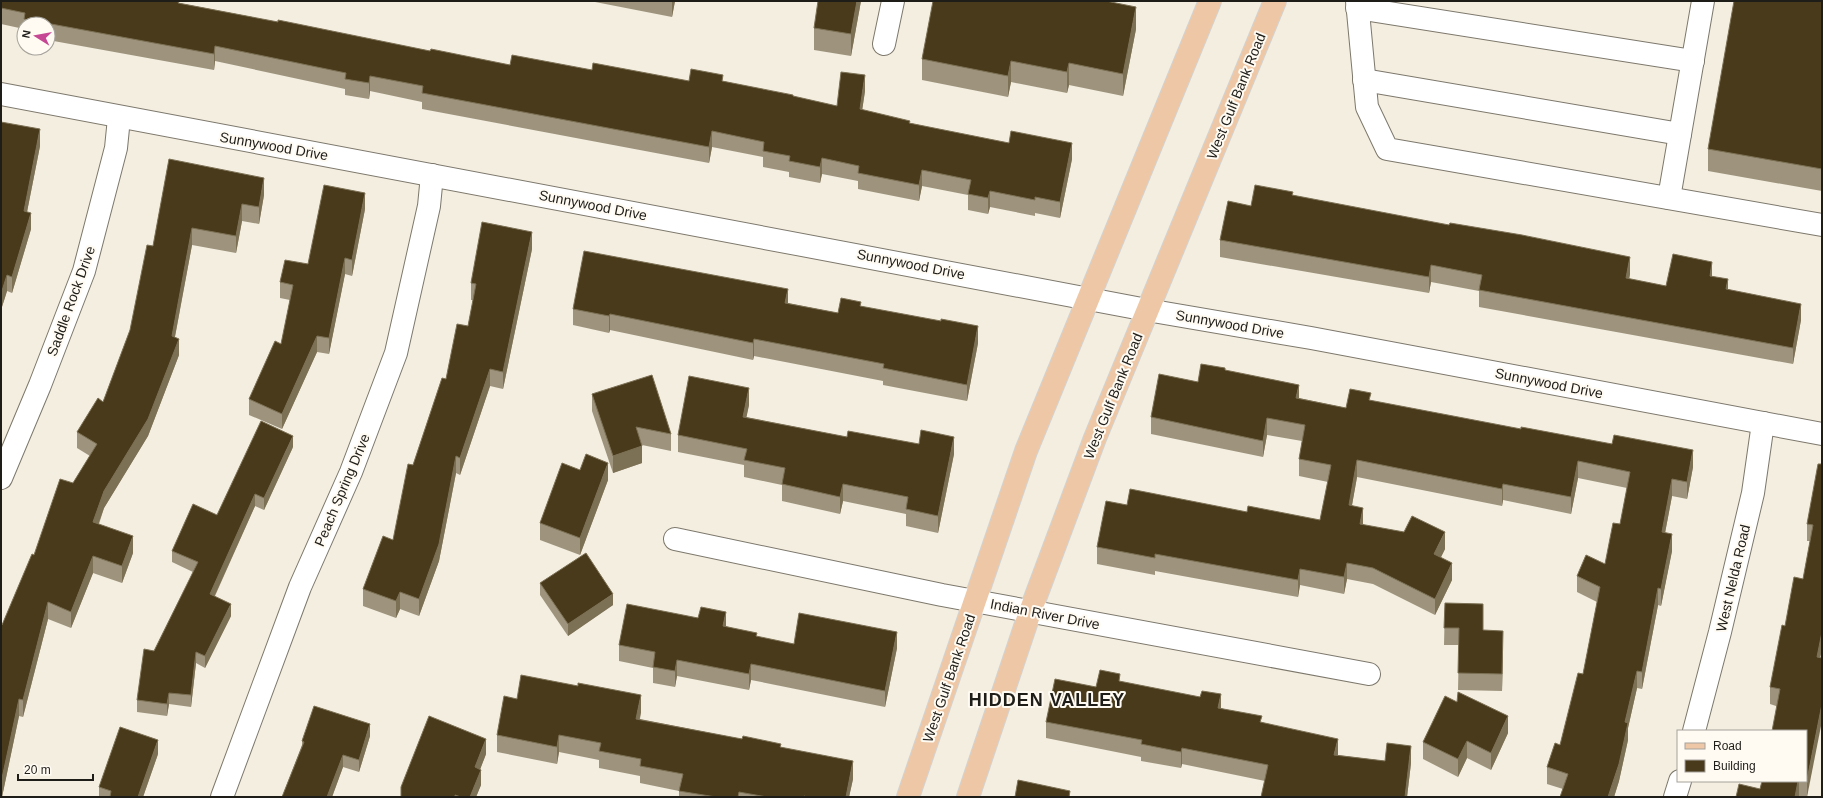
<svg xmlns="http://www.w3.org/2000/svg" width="1823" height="798" viewBox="0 0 1823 798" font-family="Helvetica,sans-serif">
<rect width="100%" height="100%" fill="#f4eee0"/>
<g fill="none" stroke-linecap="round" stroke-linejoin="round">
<defs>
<g id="minor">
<path d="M1357,1L1367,107L1387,149L1822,225"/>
<path d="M1357,8L1693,61"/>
<path d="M884,44L893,1"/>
<path d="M1364,80L1680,134"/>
<path d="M1,94L1147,310L1311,338L1822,434"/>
<path d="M1669,198L1703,1"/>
<path d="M1,478L40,385L84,271L116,148L119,118"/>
<path d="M675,539L942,595L1369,674"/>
<path d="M1694,731L1720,632L1753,493L1763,423"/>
<path d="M222,797L300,587L351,472L396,353L429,206L432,175"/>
<path d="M1675,797L1680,781"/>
</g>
<g id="major">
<path d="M908,797L1026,451L1210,1"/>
<path d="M968,797L1030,612L1095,438L1275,1"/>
</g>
</defs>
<use href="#minor" stroke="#7d786c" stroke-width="24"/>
<use href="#major" stroke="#d2d2d1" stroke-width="24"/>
<use href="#minor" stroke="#fff" stroke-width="22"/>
<use href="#major" stroke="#eec8a6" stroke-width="22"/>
</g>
<g fill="#9e947d">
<path d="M1,1H179V3L278,22L430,51L510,65L592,70L689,81H723L837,106L865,91L862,110L910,123L1072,159L1060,218L1035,213V216L990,207L988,214L968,210V195L922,186L919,201L858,189V181L822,174L820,183L789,177V172L763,167V157L712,147L709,163L422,109V102L370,91L369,99L345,95V89L215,61L214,70L48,40V24H24V29L1,24Z"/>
<path d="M590,1H675L672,17Z"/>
<path d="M861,1L851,56L814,50V28Z"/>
<path d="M1822,1V191L1708,171V149Z"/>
<path d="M1136,29L1123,96L1069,85L1067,93L1011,82L1008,97L922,80V59Z"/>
<path d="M1,122L40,146L27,212L31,229L12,293L7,291L1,310Z"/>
<path d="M169,159L264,195L259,224L242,221L236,253L192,245L175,337L179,355L148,436L104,508L99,524L133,553L122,583L93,573L71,628L48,619L23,717L19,716L2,797H1L2,625L34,555L73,483L90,456L77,448V432L103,402L130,330L153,246Z"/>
<path d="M1293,195L1630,274L1629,279L1666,286L1712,277L1728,289L1801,320L1793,364L1479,307V291L1431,282L1429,293L1220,257V240L1251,206Z"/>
<path d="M365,209L352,276L345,274L329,354L317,352L282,429L249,415V399L281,344L290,300L280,298V282L308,264Z"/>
<path d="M532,249L503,389L490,386L460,475L456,473L439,561L419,616L400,609L396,618L363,606V589L393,540L413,465L446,379L468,326L473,300H471V283Z"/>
<path d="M788,303L838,313L861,306L978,343L967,401L883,385V381L754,356L753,360L610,330L609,333L573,325V309Z"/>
<path d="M1225,370L1299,398L1346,408L1371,401L1693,467L1687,499L1672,496L1665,533L1672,551L1661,606L1658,605L1642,689L1637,688L1628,728V740L1619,781L1614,797H1560L1563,789L1547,784V767L1560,745L1583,674L1597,602L1577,592V576L1605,564L1620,524L1627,488L1578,478L1571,514L1503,500L1502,506L1357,477L1352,505L1363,525L1445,549L1441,557L1452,580L1435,615L1373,584L1347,579L1344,594L1300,585L1298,597L1155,571V575L1097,564V547L1127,505L1247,512L1320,520L1328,482L1299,476V459L1302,441L1267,435L1263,457L1151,434V417L1198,382Z"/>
<path d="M592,394L671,434V451L642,445V463L613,473L592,411Z"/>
<path d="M749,405L746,417L847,437L954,454L938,533L906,526V514L843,501L840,514L782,501V485L744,477V465L678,452V435Z"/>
<path d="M293,447L264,510L255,506L215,596L231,616L205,668L196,663L191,707L169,704L167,716L137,712V700L193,572L172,562V551L217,515Z"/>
<path d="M1822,464V649L1820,657L1807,797H1805L1760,789L1762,781H1806V731L1776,706L1770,704V687L1785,626L1803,579L1810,541H1807V524Z"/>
<path d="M580,470L608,480L580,555L540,540V523Z"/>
<path d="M540,583L613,605L568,636L540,595Z"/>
<path d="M1445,603L1483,630L1503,648L1502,691L1458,690L1459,645H1444Z"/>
<path d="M726,626L757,637L794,644L897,648L885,707L751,680L749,690L677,676L675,687L653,683V668L619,661V645Z"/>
<path d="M1120,682L1221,708L1262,722L1338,755L1385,761L1411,763L1407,797H1261L1265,781L1182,764L1181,768L1141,761V757L1046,738V722Z"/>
<path d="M517,699L641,712L640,719L781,747L853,779L849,797H679V791L640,783V776L599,768V760L559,752L557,764L497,752V735Z"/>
<path d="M1508,733L1491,770L1467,758L1458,777L1423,759V742Z"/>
<path d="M370,736L359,772L343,767L332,797H282L302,745V741Z"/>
<path d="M158,754L143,797H99V787Z"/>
<path d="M486,754L480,769L481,785L476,797H401Z"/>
</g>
<g fill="#7c7055">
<path d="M672,1H675L672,17Z"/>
<path d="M857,1H861L851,56V34Z"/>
<path d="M1136,7V29L1123,96V74Z"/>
<path d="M215,46V61L214,70V54Z"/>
<path d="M1011,61V82L1008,97V76Z"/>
<path d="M1069,63V85L1067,93V72Z"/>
<path d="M865,75V91L860,125V109Z"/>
<path d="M370,76V91L369,99V83Z"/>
<path d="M40,129V146L24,227V211Z"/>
<path d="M712,131V147L709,163V147Z"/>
<path d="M1072,143V159L1060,218V202Z"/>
<path d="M822,158V174L820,183V167Z"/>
<path d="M922,170V186L919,201V185Z"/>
<path d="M264,178V195L259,224V207Z"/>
<path d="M990,191V207L988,214V198Z"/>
<path d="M365,193V209L352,276V260Z"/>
<path d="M242,204V221L236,253V236Z"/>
<path d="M31,213V229L12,293V277Z"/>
<path d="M192,228V245L172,352V336Z"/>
<path d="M532,232V249L503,389V372Z"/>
<path d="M1630,257V274L1626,295V278Z"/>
<path d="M345,258V274L329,354V338Z"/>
<path d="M1712,262V278L1710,276Z"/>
<path d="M1431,265V282L1429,293V277Z"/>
<path d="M7,275V291L1,310V294Z"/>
<path d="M1728,279V296L1726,289Z"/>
<path d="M788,289V305L785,303Z"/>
<path d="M1801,304V320L1793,364V348Z"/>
<path d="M610,314V330L609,333V316Z"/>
<path d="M978,326V343L967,401V385Z"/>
<path d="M317,336V352L282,429V414Z"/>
<path d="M179,339V355L148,436L104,508L93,539V522L104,491Z"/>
<path d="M754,339V356L753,360V343Z"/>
<path d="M490,369V386L460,475V458Z"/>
<path d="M1299,385V401L1296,398Z"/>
<path d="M749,388V405L743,434V417Z"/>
<path d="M1267,418V435L1263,457V441Z"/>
<path d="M293,436V447L264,510V498Z"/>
<path d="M954,437V454L938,533V516Z"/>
<path d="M642,446V463L613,473V456Z"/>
<path d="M1693,450V467L1687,499V482Z"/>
<path d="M456,456V473L439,561L419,616V599Z"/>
<path d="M1357,460V477L1349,522V505Z"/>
<path d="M1578,461V478L1571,514V497Z"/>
<path d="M608,463V480L580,555V538Z"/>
<path d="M1672,479V496L1662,549V532Z"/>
<path d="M843,484V501L840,514V497Z"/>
<path d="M1503,484V500L1502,506V489Z"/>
<path d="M255,494V506L210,606V594Z"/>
<path d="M1363,508V524H1360Z"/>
<path d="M1445,532V549L1434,571V554Z"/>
<path d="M1672,534V551L1661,606V589Z"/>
<path d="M133,536V553L122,583V566Z"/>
<path d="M93,556V573L71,628V612Z"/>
<path d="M1347,563V579L1344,594V577Z"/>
<path d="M1452,563V580L1435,615V599Z"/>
<path d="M1300,569V585L1298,597V580Z"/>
<path d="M1658,588V605L1642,689V672Z"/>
<path d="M400,592V609L396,618V601Z"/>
<path d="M613,594V605L568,636V624Z"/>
<path d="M48,602V619L23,717V700Z"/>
<path d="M231,604V616L205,668V656Z"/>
<path d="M726,612V628L723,626Z"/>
<path d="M1503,631V648L1502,691V674Z"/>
<path d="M897,632V648L885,707V691Z"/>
<path d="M1822,632V649L1817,674V657Z"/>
<path d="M196,652V663L191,707V695Z"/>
<path d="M677,660V676L675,687V671Z"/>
<path d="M751,664V680L749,690V674Z"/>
<path d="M1637,671V688L1628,728V740L1619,781L1614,797H1608Z"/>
<path d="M169,693V704L167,716V704Z"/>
<path d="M1221,694V711L1218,708Z"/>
<path d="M641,695V712L636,736V719Z"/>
<path d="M19,699V716L2,797H1V783Z"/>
<path d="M1822,704V721L1807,797V780Z"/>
<path d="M1508,716V733L1491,770V753Z"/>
<path d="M370,724V736L359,772V760Z"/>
<path d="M559,735V752L557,764V747Z"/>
<path d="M486,739V754L475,783V767Z"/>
<path d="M1338,739V756L1334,755Z"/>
<path d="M158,740V754L143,797H138Z"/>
<path d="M1467,741V758L1458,777V759Z"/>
<path d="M1411,746V763L1407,797H1405Z"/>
<path d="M1182,748V764L1181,768V752Z"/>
<path d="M343,755V767L332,797H327Z"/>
<path d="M853,761V779L849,797H846Z"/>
<path d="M481,770V785L476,797H470Z"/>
<path d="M1798,781H1799V796L1798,797H1795Z"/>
</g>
<g fill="#483a1a" stroke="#7c7055">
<path d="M1,1H179L178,3L278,22V20L430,51L431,49L510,65L512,55L592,70L593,63L689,81L691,69L723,75L722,81L793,95V96L837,106L841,72L865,75L860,109L910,121L909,123L1009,143L1011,131L1072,143L1060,202L1035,197V200L990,191L988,198L968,194L971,180L922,170L919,185L858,173L859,166L822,158L820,167L789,161L790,156L763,151L764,142L712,131L709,147L422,93L423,86L370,76L369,83L345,79L346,73L215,46L214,54L24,19L25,13L1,8Z"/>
<path d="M818,1H857L851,34L814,28Z"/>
<path d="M933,1H1106L1136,7L1123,74L1069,63L1067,72L1011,61L1008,76L922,59Z"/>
<path d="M1734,1H1822V169L1708,149Z"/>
<path d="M1,122L40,129L24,211L31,213L12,277L7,275L1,294Z"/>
<path d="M169,159L264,178L259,207L242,204L236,236L192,228L172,336L179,339L148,419L104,491L93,522L133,536L122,566L93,556L71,612L48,602L23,700L19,699L1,783V625H2L32,554L34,555L60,479L73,483L97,444L77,432L98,398L103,402L130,330L147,245L153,246Z"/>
<path d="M324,185L365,193L352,260L345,258L329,338L317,336L282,414L249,399L275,341L281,344L293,285L280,282L285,260L308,264Z"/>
<path d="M1255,185L1293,192L1292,195L1449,225L1450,223L1522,235L1630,257L1626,278L1666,286L1673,254L1712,262L1710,276L1728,279L1726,289L1801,304L1793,348L1479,290L1482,275L1431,265L1429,277L1220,240L1228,201L1251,206Z"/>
<path d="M482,222L532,232L503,372L490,369L460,458L456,456L439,544L419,599L400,592L396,601L363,589L383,536L393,540L408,464L413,465L442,378L446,379L457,324L468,326L476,284L471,283Z"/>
<path d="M584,251L788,289L785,303L838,313L841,298L861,302L860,306L941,321V319L978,326L967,385L883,368L884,364L754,339L753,343L610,314L609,316L573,309Z"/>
<path d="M1201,364L1225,368V370L1299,385L1296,398L1346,408L1350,389L1371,393L1369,400L1453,416L1521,429V427L1612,444L1614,435L1693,450L1687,482L1672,479L1662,532L1672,534L1661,589L1658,588L1642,672L1637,671L1625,722L1628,723L1619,764L1608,797H1560L1568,774L1547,767L1555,743L1560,745L1578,673L1583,674L1600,587L1577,576L1586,555L1605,564L1613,523L1620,524L1630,472L1578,461L1571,497L1503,484L1502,489L1357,460L1349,505L1363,508L1360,524L1404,532L1412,516L1445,532L1434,554L1452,563L1435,599L1373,568L1347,563L1344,577L1300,569L1298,580L1155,554V558L1097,547L1106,501L1127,505L1130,489L1247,512L1248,506L1320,520L1331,465L1299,459L1305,425L1267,418L1263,441L1151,417L1159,374L1198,382Z"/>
<path d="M652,375L671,434L636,427L642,446L613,456L592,394Z"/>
<path d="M689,376L749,388L743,417L847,437L848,431L919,444L921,430L954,437L938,516L906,509L908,497L843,484L840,497L782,484L785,468L744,460L747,449L678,435Z"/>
<path d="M261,421L293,436L264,498L255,494L210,594L231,604L205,656L196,652L191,695L169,693L167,704L137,700L144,649L154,651L198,562L172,551L193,504L217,515Z"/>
<path d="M586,454L608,463L580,538L540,523L562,463L580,470Z"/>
<path d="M1818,464H1822V632L1817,657L1822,658V704L1807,780H1806V731H1772L1780,689L1770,687L1782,625L1785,626L1794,577L1803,579L1813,525L1807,524Z"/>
<path d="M586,553L613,594L568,624L540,583Z"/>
<path d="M1445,603L1483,604V630L1503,631L1502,674L1458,673L1459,628H1444Z"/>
<path d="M627,604L698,618L701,607L726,612L723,626L757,633L756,636L794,644L799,613L897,632L885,691L751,664L749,674L677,660L675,671L653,667L655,652L619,645Z"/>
<path d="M1100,670L1120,674L1119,681L1200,697L1202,691L1221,694L1218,708L1262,716L1260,722L1338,739L1334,755L1385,761L1387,743L1411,746L1405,797H1261L1268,765L1182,748L1181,752L1141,744L1142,740L1046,722L1055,679L1096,687Z"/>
<path d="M521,675L578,686V683L641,695L636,719L742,739L743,736L781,744L780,747L853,761L846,797H807L804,796V797H767L739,792L738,797H716L679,791L683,774L640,766L641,759L599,751L601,743L559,735L557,747L497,735L504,696L517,699Z"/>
<path d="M1458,692L1508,716L1491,753L1467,741L1458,759L1423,742L1445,696L1457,702Z"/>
<path d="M314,706L370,724L359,760L343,755L327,797H282L304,742L302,741Z"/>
<path d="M429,716L486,739L475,767L481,770L470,797H461L455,795V797H401V787Z"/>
<path d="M120,727L158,740L138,797H110L111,791L99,787Z"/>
<path d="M1018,780L1070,791L1069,797H1015Z"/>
<path d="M1762,781H1798L1795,797H1736L1739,784L1760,789Z"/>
</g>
<g text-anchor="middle" stroke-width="4" stroke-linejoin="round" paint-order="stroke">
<g font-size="14" fill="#1f1d18" stroke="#fffbf3">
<text transform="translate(1236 96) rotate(-68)" y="5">West Gulf Bank Road</text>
<text transform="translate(274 146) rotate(10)" y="5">Sunnywood Drive</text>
<text transform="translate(593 205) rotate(11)" y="5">Sunnywood Drive</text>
<text transform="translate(911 264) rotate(11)" y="5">Sunnywood Drive</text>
<text transform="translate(71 301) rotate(-70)" y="5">Saddle Rock Drive</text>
<text transform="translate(1230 324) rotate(10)" y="5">Sunnywood Drive</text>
<text transform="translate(1549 383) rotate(11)" y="5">Sunnywood Drive</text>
<text transform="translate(1113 396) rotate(-68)" y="5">West Gulf Bank Road</text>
<text transform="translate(342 490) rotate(-67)" y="5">Peach Spring Drive</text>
<text transform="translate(1733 578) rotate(-77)" y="5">West Nelda Road</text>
<text transform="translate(1045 614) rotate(11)" y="5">Indian River Drive</text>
<text transform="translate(949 678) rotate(-71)" y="5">West Gulf Bank Road</text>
</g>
<g font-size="18" font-weight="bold" letter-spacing="1" fill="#1f1d18" stroke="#fffbf3">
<text x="1047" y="706">HIDDEN VALLEY</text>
</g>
</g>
<rect width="1823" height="798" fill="none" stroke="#1f1d18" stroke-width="4"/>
<rect x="1677" y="730" width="130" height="52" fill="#fffbf3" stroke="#a5a29b"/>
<rect x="1685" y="743" width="20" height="6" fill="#eec8a6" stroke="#a5a29b"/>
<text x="1713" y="750" font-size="12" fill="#1f1d18">Road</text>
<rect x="1685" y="760" width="20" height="12" fill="#483a1a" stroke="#a5a29b"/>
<text x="1713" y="770" font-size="12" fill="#1f1d18">Building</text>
<g transform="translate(36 36) rotate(281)"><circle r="19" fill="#fffbf3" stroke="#a5a29b"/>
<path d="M0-3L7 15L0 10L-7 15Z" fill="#c64793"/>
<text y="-6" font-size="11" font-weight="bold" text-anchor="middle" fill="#1f1d18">N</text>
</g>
<path d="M18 774v6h75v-6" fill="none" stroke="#1f1d18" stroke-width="2"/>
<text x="24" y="774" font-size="12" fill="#1f1d18" stroke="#fffbf3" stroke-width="3" paint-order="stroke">20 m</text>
</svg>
